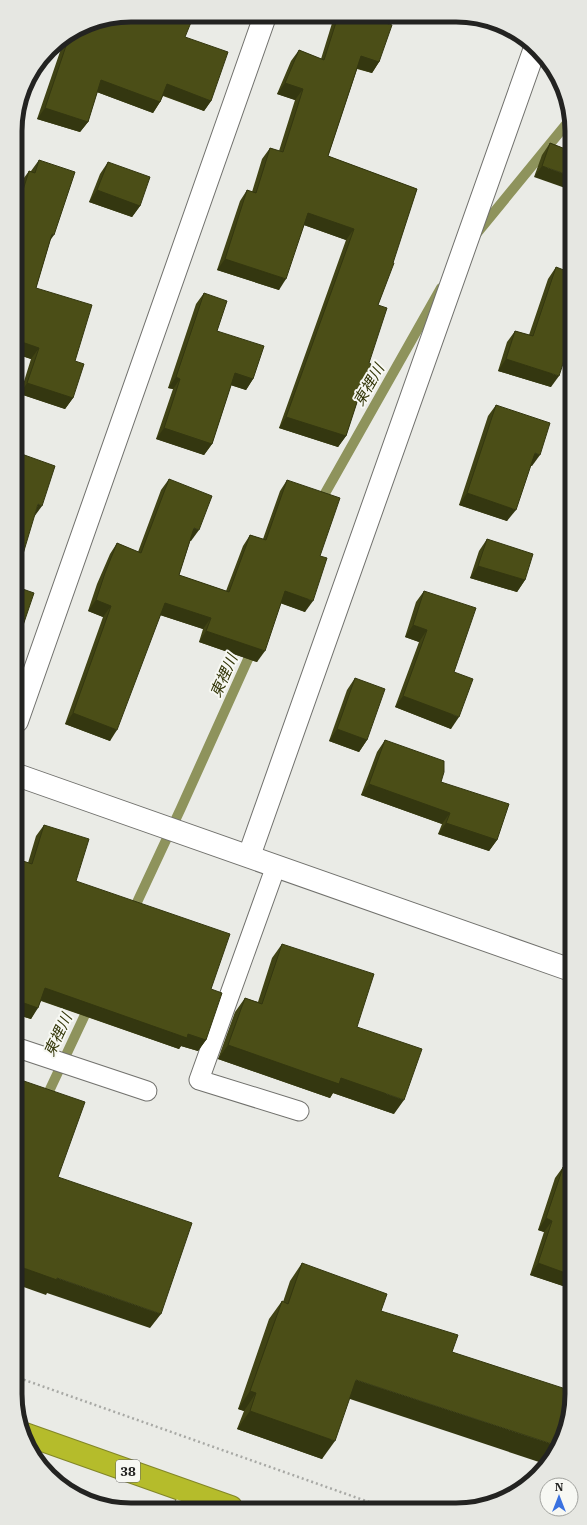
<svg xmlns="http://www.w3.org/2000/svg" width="587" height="1525" viewBox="0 0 587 1525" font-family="'IBM Plex Serif','Noto Sans JP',serif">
<rect width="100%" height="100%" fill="#eaebe6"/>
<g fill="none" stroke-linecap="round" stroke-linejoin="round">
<g stroke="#8e935c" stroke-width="10">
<path d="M477,233L568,122"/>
<path d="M319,504L441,288"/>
<path d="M132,913L181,808L253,648"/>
<path d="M44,1102L90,1004"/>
</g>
<defs>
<g id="lane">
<path d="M276,866L199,1080L299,1111"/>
<path d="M18,1048L147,1091"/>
</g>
<g id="street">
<path d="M17,721L265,16"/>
<path d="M17,775L571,970"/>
<path d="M249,856L535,48"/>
</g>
<path id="secondary" d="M185,1507L192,1494"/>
<path id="highway" d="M25,1434L231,1507"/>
</defs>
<use href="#lane" stroke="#71716d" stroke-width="21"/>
<use href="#street" stroke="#71716d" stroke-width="24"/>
<use href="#secondary" stroke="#71716d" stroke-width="24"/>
<use href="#highway" stroke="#828628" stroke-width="24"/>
<path stroke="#a8a9a5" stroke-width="2.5" stroke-dasharray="2 3" stroke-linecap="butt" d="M19,1378L383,1507"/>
<use href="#lane" stroke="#fff" stroke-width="19"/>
<use href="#street" stroke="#fff" stroke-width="22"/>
<use href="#secondary" stroke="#e9ebbf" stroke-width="22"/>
<use href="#highway" stroke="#b5bc2b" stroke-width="22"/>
</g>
<g fill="#404314">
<path d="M336,16H364L379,62L372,73L357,69L328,156L417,189L378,305L369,363L362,393L358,399L346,436L338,447L279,428L346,240L304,225L279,290L217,270L240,201L247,190L252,192L262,159L270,148L279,151L295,100L277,94L291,61L299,50L321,59L333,20Z"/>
<path d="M87,24L185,37L211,101L204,111L163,96L160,102L153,113L97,92L88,122L80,132L37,119L65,37Z"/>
<path d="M550,143L568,150L534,177L542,155Z"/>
<path d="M39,160L50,241L36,288L75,361L73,398L65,409L20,394L31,359L16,354L15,199L21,182L29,171H31Z"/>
<path d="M108,162L140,206L132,217L89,202L100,174Z"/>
<path d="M556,267L551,387L498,371L507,342L515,331L529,335L548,279Z"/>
<path d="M204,293L217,331L253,379L246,390L231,385L212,444L204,455L156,439L173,389L168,388L196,304Z"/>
<path d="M496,405L532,466H530L507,521L459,505L488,416Z"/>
<path d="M169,479L191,541H190L179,575L226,591L243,546L250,535L263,539L280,491L287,480L320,556L305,612L281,603L257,662L199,642L203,629L160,615L110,741L65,724L103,617L88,611L97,584L110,554L117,543L138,552L161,490Z"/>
<path d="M487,539L525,580L517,592L470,578L479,551Z"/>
<path d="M424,591L454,672L451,729L395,707L419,642L405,637L416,602Z"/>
<path d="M355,678L367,740L359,752L329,741L347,690Z"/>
<path d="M385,740L441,782L497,840L489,851L438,834L442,824L361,795L377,752Z"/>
<path d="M44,825L76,881L211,989L206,1040L198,1051L181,1046L179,1049L41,1001L31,1019L18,1015L17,859L28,863L36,836Z"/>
<path d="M282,944L357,1027L394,1114L333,1093L330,1098L218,1059L235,1012L245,998L258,1002L272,958Z"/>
<path d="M571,1164V1285L569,1288L530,1275L544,1232L538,1230L555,1178L563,1167L569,1169Z"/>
<path d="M302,1263L349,1399L322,1459L237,1429L244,1411L238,1409L269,1319L282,1301L283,1302L290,1281Z"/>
</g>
<g fill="#343710">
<path d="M361,56L379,62L372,73L353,67Z"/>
<path d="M101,80L160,102L153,113L94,91Z"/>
<path d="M285,83L303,89L295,100L277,94Z"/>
<path d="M167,84L211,101L204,111L160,94Z"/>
<path d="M45,108L88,122L80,132L37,119Z"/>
<path d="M542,166L568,175V189L534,177Z"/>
<path d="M97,190L140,206L132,217L89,202Z"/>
<path d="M308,213L354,229L346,240L301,224Z"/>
<path d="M52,234L54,235L46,246Z"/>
<path d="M225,259L286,279L279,290L217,270Z"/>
<path d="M16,340L39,348L31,359L16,354Z"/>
<path d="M506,359L559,376L551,387L498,371Z"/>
<path d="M235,373L253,379L246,390L227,384Z"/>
<path d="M176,377L180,379L173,389L168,388Z"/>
<path d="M27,383L73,398L65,409L20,394Z"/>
<path d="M286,417L346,436L338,447L279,428Z"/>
<path d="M164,428L212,444L204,455L156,439Z"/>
<path d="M535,453L540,455L532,466L527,464Z"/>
<path d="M467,493L516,510L507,521L459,505Z"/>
<path d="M38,504L42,506L34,517Z"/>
<path d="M194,528L199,530L191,541L187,539Z"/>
<path d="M478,566L525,580L517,592L470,578Z"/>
<path d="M285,591L313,601L305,612L277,602Z"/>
<path d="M96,600L111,606L103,617L88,611Z"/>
<path d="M165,603L211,618L203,629L157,614Z"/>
<path d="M413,625L427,630L419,642L405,637Z"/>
<path d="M206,631L265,651L257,662L199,642Z"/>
<path d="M403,696L459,717L451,729L395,707Z"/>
<path d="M73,713L117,730L110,741L65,724Z"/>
<path d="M337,729L367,740L359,752L329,741Z"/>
<path d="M369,784L450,813L442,824L361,795Z"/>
<path d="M446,823L497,840L489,851L438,834Z"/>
<path d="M45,988L188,1034L206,1040L198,1051L181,1046L179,1049L37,999Z"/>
<path d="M18,1001L38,1008L31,1019L18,1015Z"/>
<path d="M228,1045L341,1078L404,1100L394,1114L333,1093L330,1098L218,1059Z"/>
<path d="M546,1218L552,1221L544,1232L538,1230Z"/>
<path d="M538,1263L571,1275V1285L569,1288L530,1275Z"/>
<path d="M18,1266L57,1278L161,1314L150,1328L47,1293L46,1295L18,1285Z"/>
<path d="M356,1380L555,1445L548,1465L344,1397Z"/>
<path d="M250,1391L256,1393L244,1411L238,1409Z"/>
<path d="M250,1411L335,1441L322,1459L237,1429Z"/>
</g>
<g fill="#4b4e17" stroke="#343710">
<path d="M131,15H194L185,37L228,52L211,101L167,84L160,102L101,80L88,122L45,108L70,34L87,24Z"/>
<path d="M338,16H364L392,25L379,62L361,56L328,156L417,189L393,263H394L378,305L387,308L369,363L371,364L362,393H360L346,436L286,417L354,229L308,213L286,279L225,259L247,190L256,193L270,148L283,152L303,89L285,83L299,50L324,60Z"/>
<path d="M550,143L568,150V175L542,166Z"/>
<path d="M39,160L75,172L54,235L52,234L36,288L92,305L75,361L84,364L73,398L27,383L39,348L16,340V212L29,171L35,173Z"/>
<path d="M108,162L150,177L140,206L97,190Z"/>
<path d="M556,267L569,272V345L559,376L506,359L515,331L533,336Z"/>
<path d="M204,293L227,301L217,331L264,346L253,379L235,373L212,444L164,428L180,379L176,377Z"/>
<path d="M496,405L550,423L540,455L535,453L516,510L467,493Z"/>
<path d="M16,452L55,466L42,506L38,504L17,574Z"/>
<path d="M169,479L212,496L199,530L194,528L179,575L229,592L250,535L266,540L287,480L340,498L320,556L327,558L313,601L285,591L265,651L206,631L211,618L165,603L117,730L73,713L111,606L96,600L105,573L117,543L141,553Z"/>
<path d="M487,539L533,554L525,580L478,566Z"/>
<path d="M17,587L34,593L17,643Z"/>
<path d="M424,591L476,608L454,672L473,679L459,717L403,696L427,630L413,625Z"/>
<path d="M355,678L385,689L367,740L337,729Z"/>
<path d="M385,740L444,761V772L441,782L509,804L497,840L446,823L450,813L369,784Z"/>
<path d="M44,825L89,839L76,881L230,934L211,989L222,993L206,1040L188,1034L187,1038L45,988L38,1008L18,1001L17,859L32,864Z"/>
<path d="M282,944L374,974L357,1027L422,1049L404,1100L341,1078L339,1084L228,1045L245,998L262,1004Z"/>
<path d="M18,1079L85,1102L58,1177L192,1223L161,1314L57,1278V1280L18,1266Z"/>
<path d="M563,1167L571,1170V1275L538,1263L552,1221L546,1218Z"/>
<path d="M302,1263L387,1294L381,1311L458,1335L452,1352L572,1391V1402L555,1445L356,1380L335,1441L250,1411L256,1393L250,1391L282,1301L288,1304Z"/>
</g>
<g text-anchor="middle" stroke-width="4" stroke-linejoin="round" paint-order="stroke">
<rect fill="#f7f8f3" stroke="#636360" stroke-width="1" x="116" y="1460" width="24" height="22" rx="3"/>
<g font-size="13" font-weight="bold" fill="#232321">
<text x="128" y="1476">38</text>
</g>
<g font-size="15" font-style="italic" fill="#323507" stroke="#f7f8f3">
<text transform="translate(369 385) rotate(-60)" y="5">東裡川</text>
<text transform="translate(224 676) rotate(-66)" y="5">東裡川</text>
<text transform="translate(58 1035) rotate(-65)" y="5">東裡川</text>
</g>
</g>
<path d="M0 0H587V1525H0ZM131 22H456A109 109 0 0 1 565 131V1394A109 109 0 0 1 456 1503H131A109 109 0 0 1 22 1394V131A109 109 0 0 1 131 22Z" fill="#e6e7e2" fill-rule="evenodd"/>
<path fill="none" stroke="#232321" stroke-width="5" d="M131 22H456A109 109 0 0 1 565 131V1394A109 109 0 0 1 456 1503H131A109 109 0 0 1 22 1394V131A109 109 0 0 1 131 22Z"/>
<g transform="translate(559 1497)"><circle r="19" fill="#f7f8f3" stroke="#a2a39f"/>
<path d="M0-3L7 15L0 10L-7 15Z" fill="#3971e0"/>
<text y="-6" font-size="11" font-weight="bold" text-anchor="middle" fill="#232321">N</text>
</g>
</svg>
